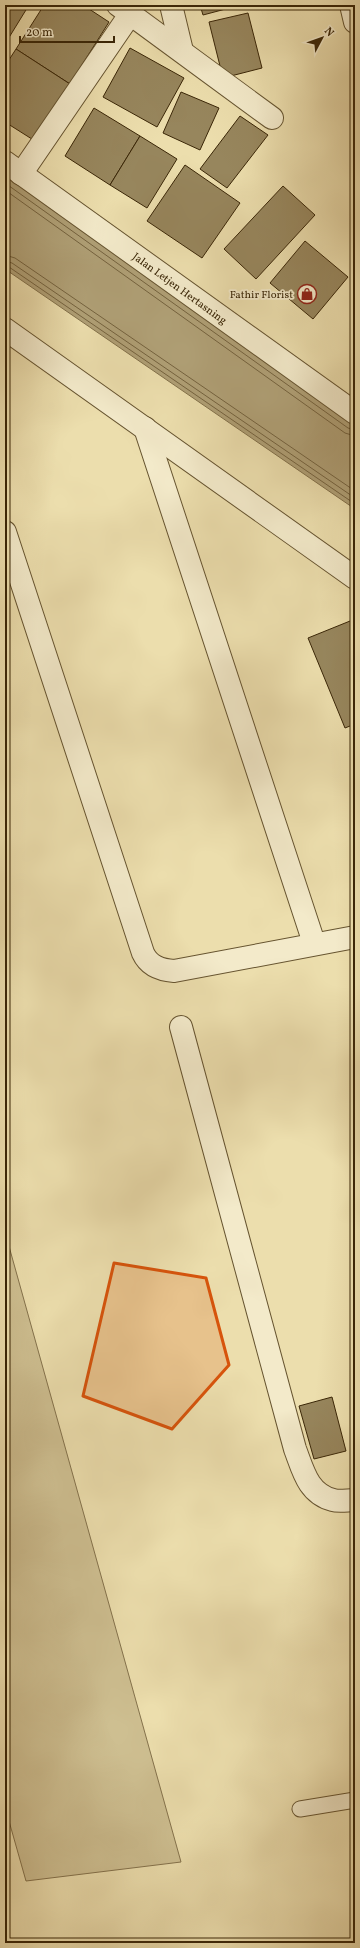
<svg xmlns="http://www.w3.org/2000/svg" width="360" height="1948" viewBox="0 0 360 1948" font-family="Vollkorn,serif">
<rect width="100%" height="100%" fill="#ecdead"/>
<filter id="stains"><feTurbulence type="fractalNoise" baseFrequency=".005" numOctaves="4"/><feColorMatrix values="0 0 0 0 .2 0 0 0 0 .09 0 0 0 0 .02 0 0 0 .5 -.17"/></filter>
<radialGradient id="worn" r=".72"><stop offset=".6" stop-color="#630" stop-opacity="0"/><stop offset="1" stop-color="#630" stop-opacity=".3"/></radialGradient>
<path fill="#cebf91" stroke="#84724c" d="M5,1232L181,1862L26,1881L5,1807Z"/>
<path fill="#af9f75" stroke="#806f49" d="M5,172L355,422V509L5,269Z"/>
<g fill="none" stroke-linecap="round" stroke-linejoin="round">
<g stroke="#74623e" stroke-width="1">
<path d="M5,183L348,428L355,430"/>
<path d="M5,190L345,433L355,436"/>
<path d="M5,255L15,258L355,491"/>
<path d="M5,261L12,263L355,498"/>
<path d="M5,266L9,267L355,504"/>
</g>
</g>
<g fill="#97865d" stroke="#3a2607">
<path d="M5,5H29L5,44Z"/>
<path d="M44,5H83L109,22L70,84L16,49Z"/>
<path d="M200,5H237V6L203,15Z"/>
<path d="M248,13L262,68L223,78L209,22Z"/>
<path d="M130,48L184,78L157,127L103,97Z"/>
<path d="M16,49L70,84L35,141L5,122V66Z"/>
<path d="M181,92L219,108L200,150L163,133Z"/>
<path d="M94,108L140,136L110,185L65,156Z"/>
<path d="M240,116L268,135L227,188L200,169Z"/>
<path d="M140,136L177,159L147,208L110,185Z"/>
<path d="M185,165L240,203L202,258L147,221Z"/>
<path d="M283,186L315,215L256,279L224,249Z"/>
<path d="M305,241L348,277L313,319L270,283Z"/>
<path d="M355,619V724L345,728L308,638Z"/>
<path d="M332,1397L346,1451L314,1459L299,1406Z"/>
</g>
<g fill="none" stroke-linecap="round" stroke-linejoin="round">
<defs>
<path id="service" d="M300,1809L355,1800"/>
<g id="minor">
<path d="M118,5L272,118"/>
<path d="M171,5L182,51"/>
<path d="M351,5L355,22"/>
<path d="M21,174L131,13"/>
<path d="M5,329L355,578"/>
<path d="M145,428L314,943"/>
<path d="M5,532L143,953C149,966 160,970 174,971L355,937"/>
<path d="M181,1027L295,1449C303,1470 308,1494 333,1500C339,1502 348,1500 355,1500"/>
</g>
<path id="tertiary" d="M5,162L355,413"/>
</defs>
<use href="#service" stroke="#665430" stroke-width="17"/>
<use href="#minor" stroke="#665430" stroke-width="24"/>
<use href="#tertiary" stroke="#665430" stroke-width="24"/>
<use href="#service" stroke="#f3eaca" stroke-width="15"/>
<use href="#minor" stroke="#f3eaca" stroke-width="22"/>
<use href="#tertiary" stroke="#f3eaca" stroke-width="22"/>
</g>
<path fill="#d7540c" fill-opacity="0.2" stroke="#d7540c" stroke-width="3" stroke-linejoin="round" d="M114,1263L206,1278L229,1365L172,1429L83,1396Z"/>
<defs>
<symbol id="shop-ring" viewBox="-11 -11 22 22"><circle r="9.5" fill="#f3eaca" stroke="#8f2418" stroke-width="1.5"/><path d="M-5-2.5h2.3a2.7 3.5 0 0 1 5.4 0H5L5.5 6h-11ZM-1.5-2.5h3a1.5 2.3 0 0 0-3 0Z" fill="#8f2418"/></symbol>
</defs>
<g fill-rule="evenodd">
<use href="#shop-ring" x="296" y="283" width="22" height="22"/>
</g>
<g text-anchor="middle" stroke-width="3.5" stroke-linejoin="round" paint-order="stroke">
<g font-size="11" fill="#3a2607" stroke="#f3eaca">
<text transform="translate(180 288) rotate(36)" y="4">Jalan Letjen Hertasning</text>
</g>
<g font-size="11" fill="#3a2607" stroke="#f3eaca" text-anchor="end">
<text x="293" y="298">Fathir Florist</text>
</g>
</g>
<rect width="360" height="1948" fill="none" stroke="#ecdead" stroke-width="20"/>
<rect x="6" y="6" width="348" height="1936" fill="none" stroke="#3a2607" stroke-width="2"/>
<rect x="10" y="10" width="340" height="1928" fill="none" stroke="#3a2607"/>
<g transform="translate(322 38) rotate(49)" stroke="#f3eaca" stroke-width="3" paint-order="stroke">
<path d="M0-3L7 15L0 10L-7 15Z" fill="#3a2607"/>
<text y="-6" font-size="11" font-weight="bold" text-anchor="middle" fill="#3a2607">N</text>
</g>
<path d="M20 36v6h94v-6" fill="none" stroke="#3a2607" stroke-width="2"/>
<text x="26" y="36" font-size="12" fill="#3a2607" stroke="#f3eaca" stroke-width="3" paint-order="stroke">20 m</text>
<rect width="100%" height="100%" filter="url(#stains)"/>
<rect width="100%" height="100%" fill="url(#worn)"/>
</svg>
